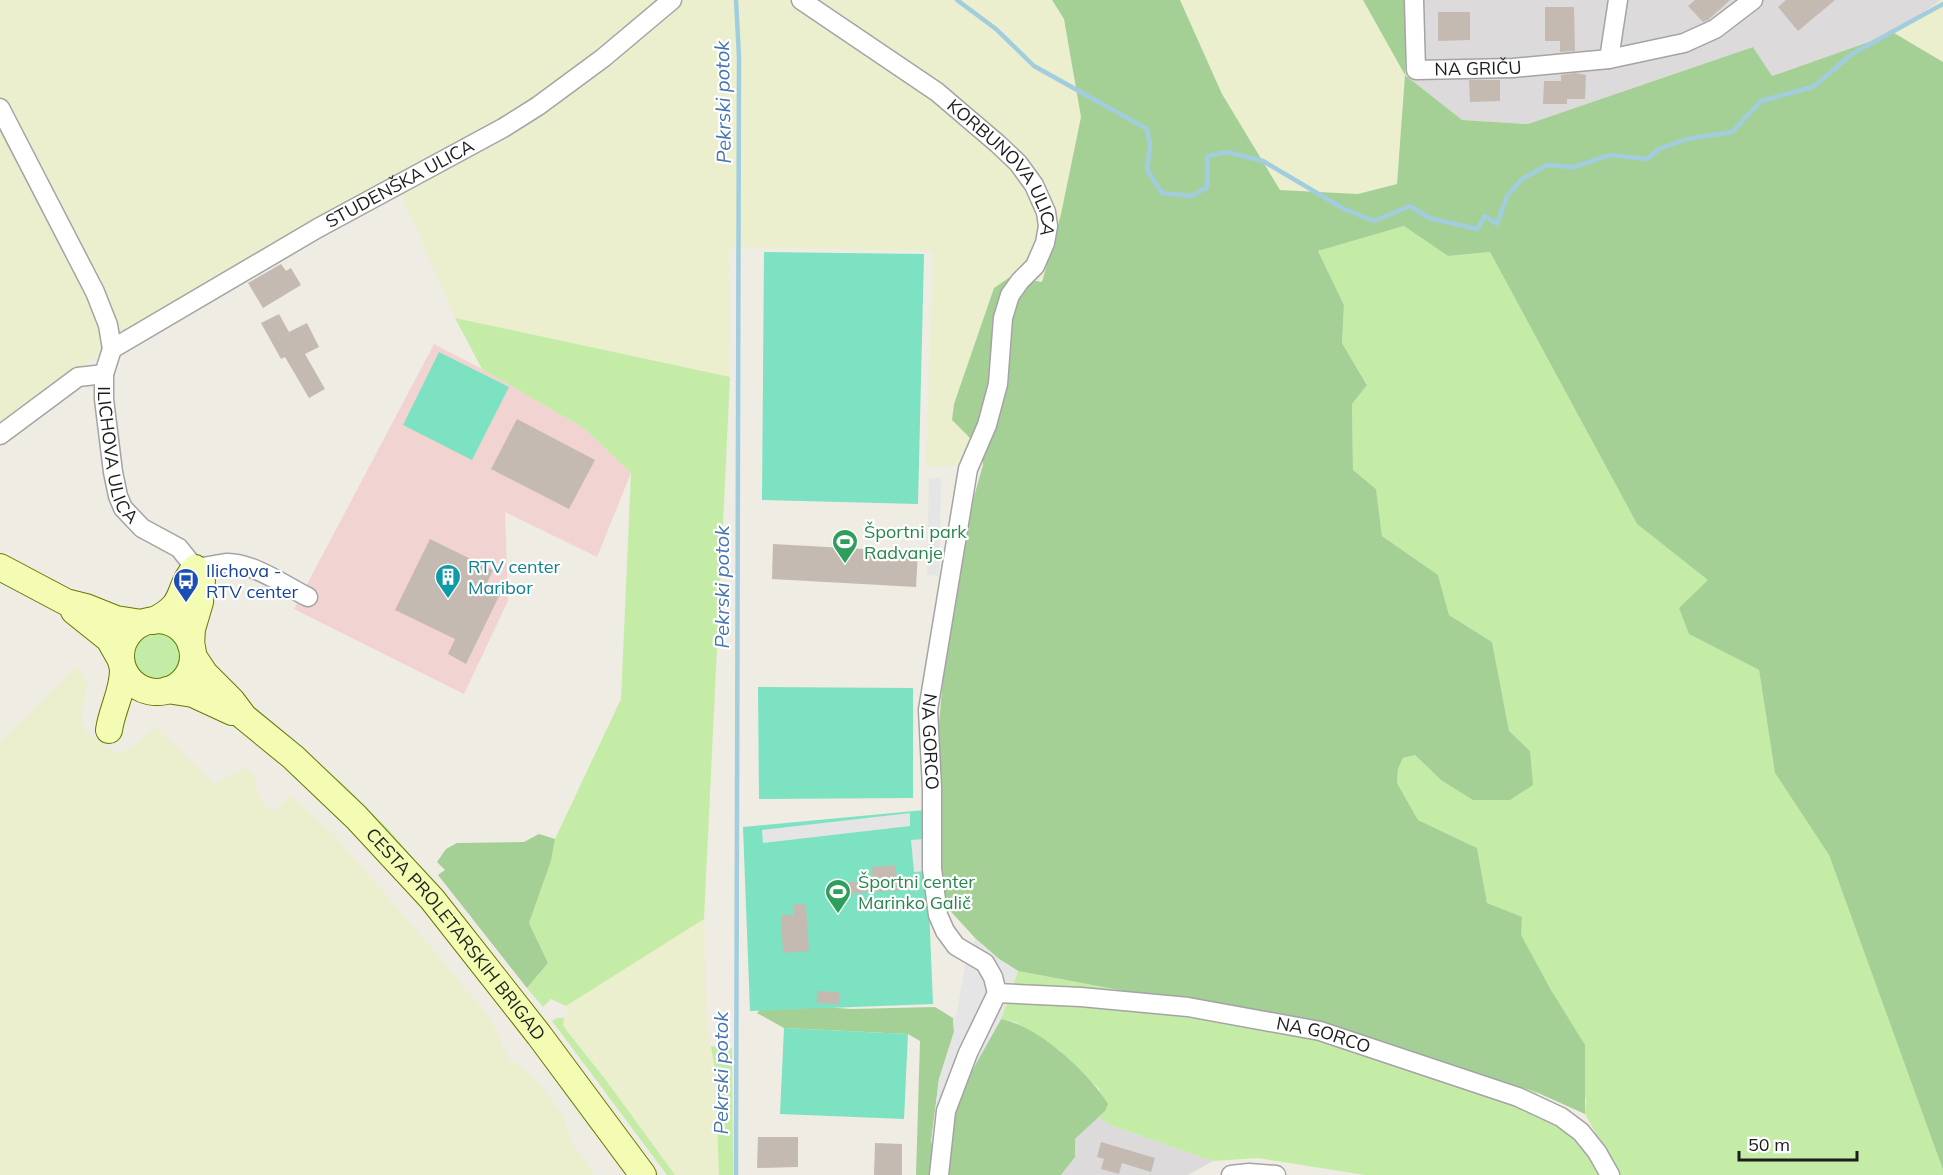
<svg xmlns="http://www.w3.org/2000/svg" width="1943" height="1175" viewBox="0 0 1943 1175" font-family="Mulish,sans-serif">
<rect width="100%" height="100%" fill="#efece3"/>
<g fill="#dcdada">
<path d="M1406,0H1941L1894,33L1772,76L1753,47L1528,124L1461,120L1405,75Z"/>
<path d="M1098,1117L1110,1125L1213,1161L1188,1175H1061L1075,1157V1139Z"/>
</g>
<path fill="#f1d4d1" d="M434,344L482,369L585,429L631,473L597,557L505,512L508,601L464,694L294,609Z"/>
<g fill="#ebefcd">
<path d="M0,0H1052L1064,19L1081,117L1061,214L1042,283L1011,277L981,449L983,465L926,466L933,251L729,247L730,377L455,318L396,182L223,279L93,359L0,429Z"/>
<path d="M1180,0H1363L1405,75L1397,184L1358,194L1279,190L1222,94Z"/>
<path d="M1941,0H1943V62L1894,33Z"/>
<path d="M75,668L80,671L88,684L82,712V723L86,732L115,752H122L128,750L156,727L214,784L246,768L253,774L261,802L274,812L290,795L335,836L435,952L489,1017L509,1059L529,1073L539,1083L565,1119L572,1143L595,1175H0V742Z"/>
<path d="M704,919L707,1023L715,1070L719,1175H675L605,1079L567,1031L563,1025L564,1018L567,1016L568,1012L566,1006Z"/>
</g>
<g fill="#c4eca6">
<path d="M1404,226L1448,256L1490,252L1637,524L1709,580L1689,634L1759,670L1775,773L1829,855L1943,1170V1175H1619L1585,1114L1586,1100L1551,990L1520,935L1522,918L1487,903L1477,848L1418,820L1397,783L1398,769L1403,758L1415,755L1441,780L1530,751L1509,732L1492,642L1449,615L1438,575L1382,536L1376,489L1353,470L1352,404L1367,384L1342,343L1344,305L1318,251Z"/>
<path d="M455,318L730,377L704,919L566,1006L551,999L543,1007L527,988L548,963L529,923L551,861L555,839L621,699L631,473L585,429L482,369Z"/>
<circle cx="157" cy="656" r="24"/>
<path d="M228,684L345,786L388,829L425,872L421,871Z"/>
<path d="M436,884L488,948L538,1014L436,889Z"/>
<path d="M1018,971L1316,1027L1423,1057L1536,1092L1593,1163L1600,1175H1365L1258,1158L1213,1161L1110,1125L1098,1117L1105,1111L1099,1089L1059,1050L1015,1022L1001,1019Z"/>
<path d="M557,1018H564L563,1025L567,1031L605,1079L675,1175H667L552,1021Z"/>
<path d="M711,1046L732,1048L733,1175H719L715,1070Z"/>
<path d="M533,1050L538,1051L594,1125L592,1130Z"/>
</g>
<g fill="#a4d096">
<path d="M1052,0H1180L1222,94L1280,190L1358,194L1397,184L1405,75L1363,0H1406L1405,75L1462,120L1528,124L1753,47L1772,76L1894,33L1943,62V1170L1829,855L1775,773L1759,670L1689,634L1679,608L1708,580L1637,524L1490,252L1448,256L1404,226L1318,251L1344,305L1342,343L1367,385L1352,404L1353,470L1376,489L1382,536L1438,575L1449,615L1492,642L1509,731L1530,751L1533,785L1510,800H1473L1441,780L1415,755L1403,758L1398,769L1397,783L1418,820L1477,848L1487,903L1522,917L1521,935L1551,990L1585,1045V1114L1536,1092L1423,1057L1316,1027L1018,971L999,959L976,939L944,904L940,877L939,724L944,666L963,535L983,465L981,449L952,420L954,404L994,288L1010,277L1042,282L1061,214L1081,117L1064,19Z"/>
<path d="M539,834L555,839L551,861L529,923L548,963L527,988L438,875L445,870L437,862L446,849L457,843L524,842Z"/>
<path d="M767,1003L851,1009L935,1007L953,1018L954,1032L939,1079L931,1142L1001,1019C1038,1026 1088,1072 1108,1104L1105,1111L1075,1139V1157L1061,1175H916L920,1041L908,1034L784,1028L757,1013Z"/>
</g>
<g fill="#7de2c1">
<path d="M764,252L924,254L918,504L762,500Z"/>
<path d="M439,352L509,387L472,460L403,425Z"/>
<path d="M758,687L913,688V798L759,799Z"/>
<path d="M925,810L933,1004L750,1011L743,827Z"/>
<path d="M784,1028L908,1034L904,1119L780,1114Z"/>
</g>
<g fill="#e5e5e5">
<path d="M941,478L939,576L927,575L929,479Z"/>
<path d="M910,813V826L763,843L762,830Z"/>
<path d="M925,839L927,871L914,872L911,840Z"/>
<path d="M976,939L999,959L1018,971L1001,1019L931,1144L939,1079L954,1032L953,1018L956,1015L966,961Z"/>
</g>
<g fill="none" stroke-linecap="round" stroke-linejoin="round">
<g stroke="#a1cddf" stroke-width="4.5">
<path d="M736,0L739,57L736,1175"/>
<path d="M957,0L996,29L1034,66L1147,129L1150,145L1147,170L1162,193L1192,196L1207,187V156L1227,152L1263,161L1344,209L1374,221L1410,206L1429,218L1477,229L1485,216L1497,224L1507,196L1522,179L1547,165L1574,167L1610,155L1647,159L1659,149L1687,139L1732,132L1761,101L1813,87L1852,54L1943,4"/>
</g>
</g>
<g fill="#c4bab2">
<path d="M1695,0H1730L1708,20L1703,22L1688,6Z"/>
<path d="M1786,0H1835L1798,31L1778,7Z"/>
<path d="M1545,7H1574L1575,51L1560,52V41H1545Z"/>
<path d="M1438,12H1470V40L1438,41Z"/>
<path d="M1575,73L1586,75L1585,99H1567V104H1543L1544,81H1561V75Z"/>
<path d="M1469,80H1500V101L1470,102Z"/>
<path d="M281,264L286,271L291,268L301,285L263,308L248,283Z"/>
<path d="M279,314L289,332L307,323L319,347L305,354L325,389L309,398L285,357L281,359L261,323Z"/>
<path d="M517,419L595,460L569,509L491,469Z"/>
<path d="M430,539L493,570L487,583L502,590L466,664L448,654L455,639L395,610Z"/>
<path d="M773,544L918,552L916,587L772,579Z"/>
<path d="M895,865L897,878L912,877V889L834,895L833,884L872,880V867Z"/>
<path d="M793,904H806L809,951L783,953L781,915H794Z"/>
<path d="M817,991L839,992V1004L817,1003Z"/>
<path d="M758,1137H798V1167L757,1168Z"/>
<path d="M1101,1142L1155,1158L1151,1172L1122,1163L1119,1174L1101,1169L1104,1159L1097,1157Z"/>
<path d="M875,1143L902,1144V1175H874Z"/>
</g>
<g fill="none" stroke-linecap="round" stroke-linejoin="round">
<defs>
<g id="street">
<path id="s1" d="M801,0L937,92L998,144L1018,163L1034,185L1046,212L1048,226L1045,243L1035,266L1020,281L1010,295L1003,318L998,384L987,425L968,469L928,710L932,788V869L938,915L945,931L956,946L985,963L993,977L997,993L968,1053L946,1111L939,1175"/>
<path id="s2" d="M1414,0L1416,70L1513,68L1609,59L1684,43L1715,29L1753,0"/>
<path d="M1609,59L1618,0"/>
<path id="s3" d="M0,108L95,292L108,325L112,349L104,374V399L113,472L118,496L123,508L142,528L179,548L195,568C206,567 217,564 228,563C253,563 286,586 308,597"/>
<path id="s4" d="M112,349L318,228L503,128L538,106L603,58L672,0"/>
<path d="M0,435L78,377L104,374"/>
<path id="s5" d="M997,993L1081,997L1188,1007L1320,1031L1518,1097L1561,1117L1581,1132L1597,1152L1610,1175"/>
<path d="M1231,1175L1249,1173L1276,1175"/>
</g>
<g id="secondary">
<path d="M0,567L66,602L86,607L116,619L142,623"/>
<path d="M74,611L109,639L121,660"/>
<circle cx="157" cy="656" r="36"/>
<path d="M153,621C189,603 175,591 195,568L202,580L200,602L192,629L191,645"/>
<path id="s6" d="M193,656L205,674L232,701L244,717L293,757L356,817L432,899L539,1035L643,1175"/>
<path d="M167,690L193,694L232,712"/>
<path d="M109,730C112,709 123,692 123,670"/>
</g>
</defs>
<use href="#street" stroke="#a4a4a4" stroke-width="21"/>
<use href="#secondary" stroke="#657900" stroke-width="28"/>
<use href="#street" stroke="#fff" stroke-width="18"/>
<use href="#secondary" stroke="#f4fcb4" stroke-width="26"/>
</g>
<defs>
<symbol id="stadium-pin" viewBox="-11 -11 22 30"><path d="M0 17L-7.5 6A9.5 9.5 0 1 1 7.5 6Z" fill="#2e9e5b" stroke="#fff"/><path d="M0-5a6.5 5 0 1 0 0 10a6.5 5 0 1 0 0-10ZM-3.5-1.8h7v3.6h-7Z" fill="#fff"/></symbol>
<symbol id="building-pin" viewBox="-11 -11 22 30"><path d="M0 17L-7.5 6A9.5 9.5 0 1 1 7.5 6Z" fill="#0f9aa8" stroke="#fff"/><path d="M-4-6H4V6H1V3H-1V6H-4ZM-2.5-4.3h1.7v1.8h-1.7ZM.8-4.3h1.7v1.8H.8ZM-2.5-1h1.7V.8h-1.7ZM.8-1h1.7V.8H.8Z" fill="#fff"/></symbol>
<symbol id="bus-pin" viewBox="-11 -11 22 30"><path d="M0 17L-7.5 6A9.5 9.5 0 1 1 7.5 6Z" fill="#1a4fb4" stroke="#fff"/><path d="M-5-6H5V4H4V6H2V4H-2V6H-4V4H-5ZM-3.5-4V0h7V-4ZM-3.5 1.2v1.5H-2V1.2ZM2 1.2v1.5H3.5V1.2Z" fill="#fff"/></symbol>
</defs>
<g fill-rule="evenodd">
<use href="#stadium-pin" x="830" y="527" width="30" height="40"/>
<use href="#building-pin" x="433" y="562" width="30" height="40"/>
<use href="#bus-pin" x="171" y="566" width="30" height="40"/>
<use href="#stadium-pin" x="823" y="877" width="30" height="40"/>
</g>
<g text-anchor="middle" stroke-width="4.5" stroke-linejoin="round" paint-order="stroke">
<g font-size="18" fill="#1d1d1d" stroke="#fff">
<text dy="6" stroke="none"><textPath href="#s2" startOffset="132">NA GRIČU</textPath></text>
<text dy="6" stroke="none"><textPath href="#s1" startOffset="267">KORBUNOVA ULICA</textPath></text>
<text dy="6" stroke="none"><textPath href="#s4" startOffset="332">STUDENŠKA ULICA</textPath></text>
<text dy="6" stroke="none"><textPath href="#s3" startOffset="376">ILICHOVA ULICA</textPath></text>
<text dy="6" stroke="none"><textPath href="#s1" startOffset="880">NA GORCO</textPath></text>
<text dy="6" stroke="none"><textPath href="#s6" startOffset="384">CESTA PROLETARSKIH BRIGAD</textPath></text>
<text dy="6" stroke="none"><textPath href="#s5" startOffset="330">NA GORCO</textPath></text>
</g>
<g font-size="18" fill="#27864d" stroke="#fff" text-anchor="start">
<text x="864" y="538">Športni park<tspan x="864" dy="21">Radvanje</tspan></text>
<text x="858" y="888">Športni center<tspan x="858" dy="21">Marinko Galič</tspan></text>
</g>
<g font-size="18" fill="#0d838f" stroke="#fff" text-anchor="start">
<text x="468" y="573">RTV center<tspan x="468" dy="21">Maribor</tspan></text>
</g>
<g font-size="18" fill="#164399" stroke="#fff" text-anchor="start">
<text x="206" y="577">Ilichova -<tspan x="206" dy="21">RTV center</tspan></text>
</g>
<g font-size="20" font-style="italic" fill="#4675b1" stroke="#fff">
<text transform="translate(723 102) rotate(-91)" y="7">Pekrski potok</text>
<text transform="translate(722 587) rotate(-90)" y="7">Pekrski potok</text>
<text transform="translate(721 1073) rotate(-90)" y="7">Pekrski potok</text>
</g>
</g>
<path d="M1739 1151v9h118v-9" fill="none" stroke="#1d1d1d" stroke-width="3"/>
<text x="1748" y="1151" font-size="18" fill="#1d1d1d" stroke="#ffffff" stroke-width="4.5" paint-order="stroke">50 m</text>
</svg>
